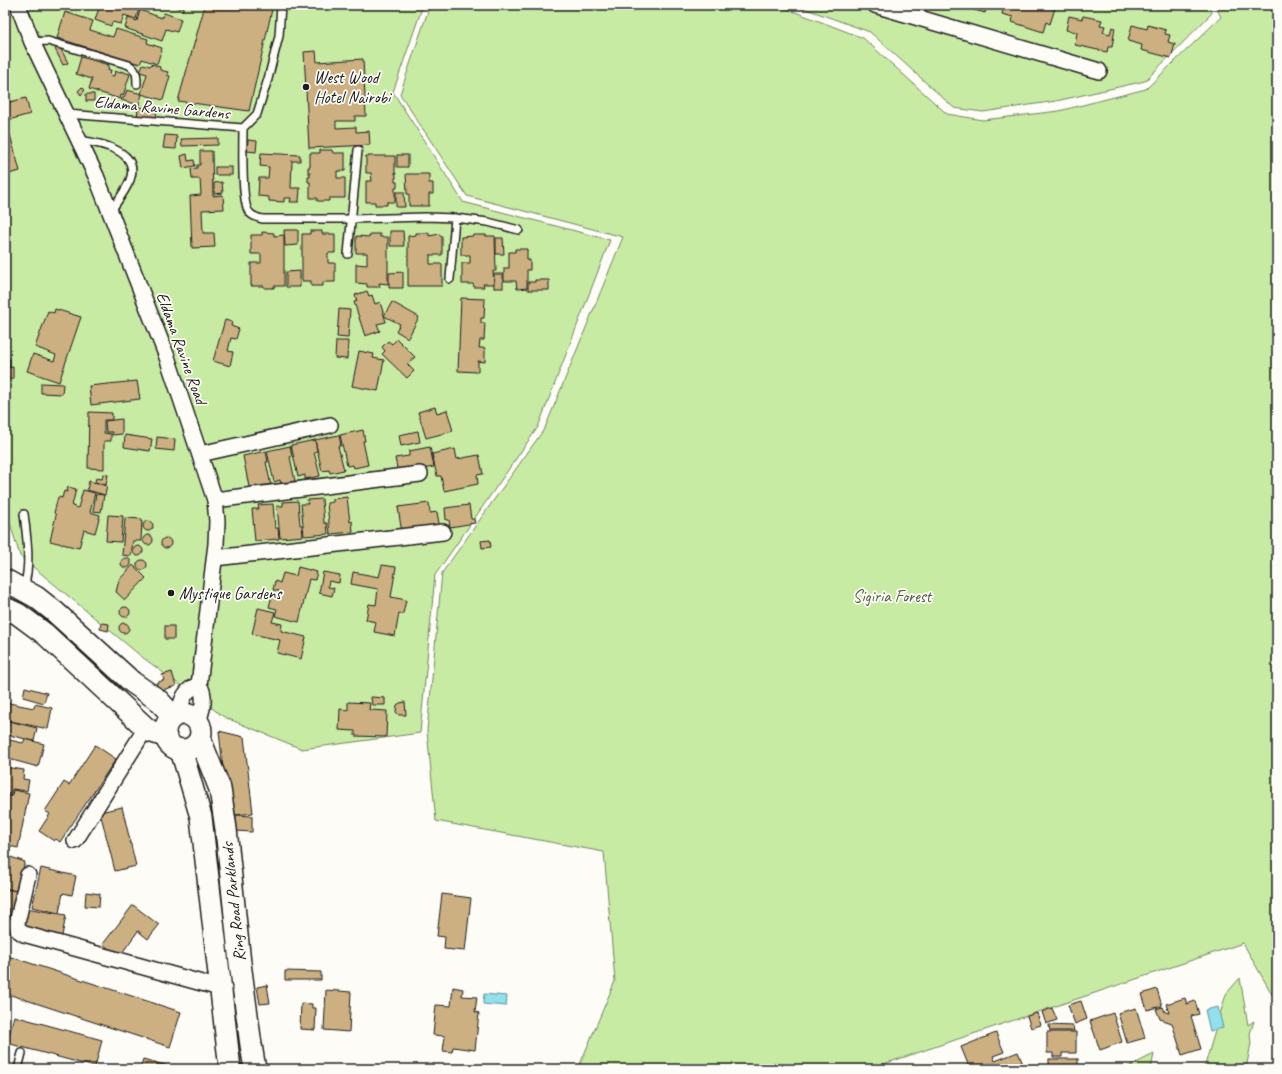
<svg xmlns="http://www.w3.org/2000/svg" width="1282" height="1074" viewBox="0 0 1282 1074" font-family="Caveat,sans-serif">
<rect width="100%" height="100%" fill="#fdfcf7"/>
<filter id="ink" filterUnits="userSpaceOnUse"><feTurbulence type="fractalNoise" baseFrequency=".025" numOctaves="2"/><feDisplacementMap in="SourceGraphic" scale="8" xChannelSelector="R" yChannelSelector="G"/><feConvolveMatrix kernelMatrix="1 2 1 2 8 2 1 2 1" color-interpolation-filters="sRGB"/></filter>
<g filter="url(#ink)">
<g fill="#c8eba4" stroke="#728460">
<path d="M5,5H423L393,92L463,202L610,240L538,427L435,575L420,733L302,749L224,717L142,657L20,556L5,507Z"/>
<path d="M430,5H777L863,38L947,114L983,120L1059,111L1146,89L1221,17L1215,5H1277V1003L1243,943L869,1069H578L615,981L604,852L436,821L427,731L442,573L545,428L623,237L467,196L400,94Z"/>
<path d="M795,5H1208L1212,13L1145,81L1056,101L983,112L954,108L870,32Z"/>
<path d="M1240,978L1248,1025L1254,1021L1250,1034L1251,1043L1246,1069H1202L1205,1065L1226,994Z"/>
<path d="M1154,1054L1151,1069H1124Z"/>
</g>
<g fill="#90e0ed" stroke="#629299">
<path d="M484,994L507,996L506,1006L483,1004Z"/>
<path d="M1218,1007L1223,1028L1210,1031L1205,1010Z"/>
</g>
<g fill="#ccb082" stroke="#1c1c1c">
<path d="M100,5H140L136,19L124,15L121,24L112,22L111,26L95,20Z"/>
<path d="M177,5H184L183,10L176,7Z"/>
<path d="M205,5H273L249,111L178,101Z"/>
<path d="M320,5H337V8L320,9Z"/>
<path d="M957,5H987L985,13Z"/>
<path d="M1004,5H1056L1050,24L1046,22L1043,32L1012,22L1013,17L1002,14Z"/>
<path d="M140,10L162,18L164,13L181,19L177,32L166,29L162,41L125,28L128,18L137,21Z"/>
<path d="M65,12L93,21L90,30L113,37L116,29L148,39L147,43L162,48L157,64L142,59L140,64L57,38Z"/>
<path d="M1069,16L1082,19L1083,16L1102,20L1100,25L1105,26L1103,32L1110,34L1112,27L1115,28L1112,47H1108L1107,52L1075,45L1077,32L1066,30Z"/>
<path d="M1132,25L1147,29L1148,25L1166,30L1165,34L1170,35L1168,42L1175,44L1171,58L1141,50L1142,45L1128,41Z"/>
<path d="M60,47L68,63L63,65L55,49Z"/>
<path d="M316,51L317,62L363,59L366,116H355V121H336V128L356,127V132L369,131L370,145L309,148L304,52Z"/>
<path d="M81,57L109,65L108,70H111L110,75L114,76L115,71L120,73V71L130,74L123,96L121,95L120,99L89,89L92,79L76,74Z"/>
<path d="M143,64L150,66L152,64L160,67V70L168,72L167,75L170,76L163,100L141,94L147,74L140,72Z"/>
<path d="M82,87L85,90L81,95L78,91Z"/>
<path d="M127,90L142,94L139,105L121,100L122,98H124Z"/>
<rect x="86" y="94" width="8" height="7"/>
<path d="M26,98L30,114L5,121L6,103Z"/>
<path d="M138,107L157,109L156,121L137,119Z"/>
<path d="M9,131L20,171L5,175V132Z"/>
<path d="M165,135L177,136L176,149L163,148Z"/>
<path d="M218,138V145L182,146L181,139Z"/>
<path d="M248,140L257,141L256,152L247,151Z"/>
<path d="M320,150H332L333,153H345V171H337V178H345V198H329V201H317V198H310V182H308V177H310V173H308V167H310V153H320Z"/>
<path d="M200,151H212L213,196L223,195L224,209L202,210L203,233H214L215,247L192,248L190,196L201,195L200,179H192L191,169L197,168V165H200Z"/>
<path d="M261,153L300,155V161H292L291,188H300L299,202H290L291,198H284V202L269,201V197L258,196L259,178H268L269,167L260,166Z"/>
<path d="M187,154L188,161L194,160L195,166L183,168L181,156Z"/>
<rect x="397" y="155" width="11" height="12"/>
<path d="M366,156H395V174L396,173V178H395V182H397V188H395V202H387V205H375V202H366V181H372L371,173H366Z"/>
<rect x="215" y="167" width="17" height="8"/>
<path d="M406,174H429V183H433V194H429V206H409V194H407Z"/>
<path d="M222,182L223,193L214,194V183Z"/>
<path d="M396,192H404L405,207H396Z"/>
<path d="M284,230H298V245L285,246Z"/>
<path d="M310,231H322V234H335V253H328V263H335V282H323V286H311V281H302V234H310Z"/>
<path d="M390,231H403L404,246H390Z"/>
<path d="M262,232L274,233V236L284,235V286H274V288H264V286H251V263H261V254H251V235H262Z"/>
<path d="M416,233H429V236L440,234V236H442V255H430V264H442V286H408V236L416,235Z"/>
<path d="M370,234H380V237H388V284L379,283L380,287H367V284L356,283V264L367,265V253H356V236L370,237Z"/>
<path d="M473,235H486V236H495L496,271H493L494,284H483L484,287H474L473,284H462V263H470V255H461V237L473,236Z"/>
<path d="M496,238H503L504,254H496Z"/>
<path d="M515,249H527V260H530V270H527V288L517,289L516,281H504V268H509V252H515Z"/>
<path d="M300,271V287H286V272Z"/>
<path d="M403,272V288H389V273Z"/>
<rect x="494" y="274" width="9" height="14"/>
<path d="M535,280H549V290H528V282H535Z"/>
<path d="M367,291L369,296L372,295L375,304L380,302L386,322L377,324L380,331L365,336L354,302L357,301L355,295Z"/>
<path d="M461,298L485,299L484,318H481V323H485L484,340H480L479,348H485V362L478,361V372L458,371Z"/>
<path d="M392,302L419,317L408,338L396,331L400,324L384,316Z"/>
<path d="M55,309L81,317L59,382L27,371L33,354L54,361L56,355L35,347L48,311L54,313Z"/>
<path d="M339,309L350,310L348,338L337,337Z"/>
<path d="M225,320L232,322L231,326L239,329L236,339L231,338L228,351L233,352L230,366L213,361Z"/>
<path d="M397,339L415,357L407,364L414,371L407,378L382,354L385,351L382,347L388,341L392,344Z"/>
<path d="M336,341H348L347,359L335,358Z"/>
<path d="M359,351L374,354L373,358L384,360L378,391L352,386Z"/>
<rect x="5" y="359" width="5" height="7"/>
<path d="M13,367V379H5V368Z"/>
<path d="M137,381L140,399L91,405L89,386Z"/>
<path d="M41,383L63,384L62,394L41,393Z"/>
<path d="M435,407L437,413L447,410L453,431L426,438L418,412Z"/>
<path d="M89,412L112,413V420H104V433L111,434V441H104V469L88,468Z"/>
<path d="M122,419V434L112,435V432H106L105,421Z"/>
<path d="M363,430L365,441H363L368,465L354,468L353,465L347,466L340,435Z"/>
<path d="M418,431L420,442L401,446L399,435Z"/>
<path d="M125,435L152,439L150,451L124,447Z"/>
<path d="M339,435L341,446H338L344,470L330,473L329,470L322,471L315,440Z"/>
<path d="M157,437L175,439L174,451L156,449Z"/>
<path d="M315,440L317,451L314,452L320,476L305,479V475L298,477L291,445Z"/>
<path d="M290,446L292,456L290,457L295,481L281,484L280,480L274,482L267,451Z"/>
<path d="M430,447L434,467L398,473L395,458L409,456V451Z"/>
<path d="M455,449L457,459L479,455L483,474L477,475L478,484L444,491L441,476H437L432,454Z"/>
<path d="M266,451L268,462H266L271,486L257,490L256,486L249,487L243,456Z"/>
<path d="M103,474L108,475L106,485L95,482L96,478L102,479Z"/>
<path d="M89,481L107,486L105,495L87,490Z"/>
<path d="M68,487L76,489L72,506L78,508L83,490L95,493L90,512L100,515L95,533L84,530L79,548L50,541L56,515L54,513L58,497L62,498L64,491L67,492Z"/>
<path d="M96,494L104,495L101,512L93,511Z"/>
<path d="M347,497L350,522L352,521L353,532L330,534L327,503L333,502V499Z"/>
<path d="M322,499L324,523H327L328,534L304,536L301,504H308L307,500Z"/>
<path d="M298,501L300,525H302L303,536L280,538L277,506H283V502Z"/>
<path d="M429,503L430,513L437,512L440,529L402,534L398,507Z"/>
<path d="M273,504L275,528H278L279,539L255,541L252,509H259L258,505Z"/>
<path d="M469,505L471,519H474L475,523L450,527L449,520H446L445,508Z"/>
<path d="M108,515L123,516L121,542L106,541Z"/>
<path d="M125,518L142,519L141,541H133L131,556L122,555Z"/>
<circle cx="148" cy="526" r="5"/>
<circle cx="148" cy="540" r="5"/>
<circle cx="166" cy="543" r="5"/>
<path d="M490,540L491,547L482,548L481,541Z"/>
<circle cx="138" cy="551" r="5"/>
<circle cx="126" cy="563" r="5"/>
<circle cx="142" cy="565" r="5"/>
<path d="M133,565L146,578L125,600L116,592L119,580Z"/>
<path d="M382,565L396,567L391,597L406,600L403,614L399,613L395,636L374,632L376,622L366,620L369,604L376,605L378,589L351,584L353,572L379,577Z"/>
<path d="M298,567L317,572L315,580L309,579L299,622L275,616L277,609L269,607L272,596L278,597L279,591L273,590L275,581L280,583L283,573L296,576Z"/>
<path d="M323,572L340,575L339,583L329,581L328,587L334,588L332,596L319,593Z"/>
<circle cx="125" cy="612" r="5"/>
<path d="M258,608L275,612L272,622L282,624L281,631L306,637L301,659L277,653L280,640L252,634Z"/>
<circle cx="124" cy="628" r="5"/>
<path d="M101,623L109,624L108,631L100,629Z"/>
<rect x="165" y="626" width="9" height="13"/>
<path d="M172,672L176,686L159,691L156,683L164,680L162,675Z"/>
<path d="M25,687L47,693L44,703L23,697Z"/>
<path d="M371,697L385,698V705H372Z"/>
<path d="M348,702L370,703L369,710L387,711L386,737L355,736V731L339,730L340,709L348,710Z"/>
<path d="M405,702L406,715H399L396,712L397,705L400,703Z"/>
<path d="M9,703L34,708L35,704L52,708L48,729L6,720Z"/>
<path d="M5,720L37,728L34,741L5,734Z"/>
<path d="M219,731L244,737L253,813L228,816Z"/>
<path d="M5,739L23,743L25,739L44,744L38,767L5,758Z"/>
<path d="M95,745L116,759L60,842L56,839L54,841L39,831L50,814L45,811L64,782L69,785Z"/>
<path d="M5,767L24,770L23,779L29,780L27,791L12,789V794L5,793Z"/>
<path d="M13,790L29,793L18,848L5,845V829L8,810H5V794L12,796Z"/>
<path d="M122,807L136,866L115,871L100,812Z"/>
<path d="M236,815L252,816V832L236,831Z"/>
<path d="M5,855L25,862L16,891L5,888Z"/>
<path d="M41,868L76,876L72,895L63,893L59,913L32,907Z"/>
<path d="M5,889L22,892L16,923L5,921Z"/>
<path d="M86,892L100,894L99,907L85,906Z"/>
<path d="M442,894L471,898L465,951L444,949L445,937L437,936Z"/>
<path d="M133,905L159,925L148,939L138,931L119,957L103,944Z"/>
<path d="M26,908L66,915L62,936L23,929Z"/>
<path d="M5,955L181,1012L170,1047L5,993Z"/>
<path d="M285,971L321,972V980H285Z"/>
<path d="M267,985L270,1003L260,1004L257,987Z"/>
<path d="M453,987L463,989L462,996L477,997L475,1012L479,1013L475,1050L453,1047L452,1052L443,1051L445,1036L433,1035L436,1005L451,1006Z"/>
<path d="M1157,989L1162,1006L1147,1010L1142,994Z"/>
<path d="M326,990L351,992L349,1032L324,1030Z"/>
<path d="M1185,998L1187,1004L1195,1001L1199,1014L1191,1016L1201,1049L1182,1055L1172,1023L1160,1019L1156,1009L1163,1007L1165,1012L1169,1013L1166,1004Z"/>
<path d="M1081,1001L1087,1019L1075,1024L1068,1005Z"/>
<path d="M301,1003L312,1004V1008H316L315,1030L300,1029Z"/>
<path d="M1052,1008L1057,1020L1046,1024L1042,1012Z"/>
<path d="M1136,1008L1145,1038L1127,1043L1118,1013Z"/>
<path d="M1037,1013L1041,1025L1031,1028L1027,1016Z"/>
<path d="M1113,1013L1122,1042L1100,1050L1090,1021Z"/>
<path d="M14,1016L102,1040L95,1067L7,1043Z"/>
<path d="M1049,1025L1073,1026L1074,1031H1050Z"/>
<path d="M1047,1032H1076V1053H1062V1057H1053V1053H1047Z"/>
<path d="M996,1033L1004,1052L993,1056L995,1061L1018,1052L1025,1069H970L961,1047Z"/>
<path d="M143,1059L179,1069H140Z"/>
<rect x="1049" y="1059" width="29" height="10"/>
</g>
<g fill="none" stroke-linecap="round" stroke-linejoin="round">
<defs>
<g id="lane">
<path d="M32,42L48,41L129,65C137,70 137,76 137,84"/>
<path d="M67,114L243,128L257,114L268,79L279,36L281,5"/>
<path d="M243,128C243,144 241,202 249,212C252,216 258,218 263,219H351L426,217L455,218L488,222L519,230"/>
<path d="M79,140C99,143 141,150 130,180C125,192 117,202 110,212"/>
<path d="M348,254L358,150"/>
<path d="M450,279L455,218"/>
<path d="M24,514C27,539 31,563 24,588"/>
<path d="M18,1069L22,1053"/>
</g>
<g id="street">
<path d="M18,5L32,42L96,176L167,357L215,500L217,521L216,544L199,685"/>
<path d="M875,5L1099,71"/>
<path d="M200,454L330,425"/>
<path d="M215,500L420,474"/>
<path d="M215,558L443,532"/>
<path d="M178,714C182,701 184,689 199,685"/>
<path d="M198,722C202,710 207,697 199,685"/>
<path d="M75,841L146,728"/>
<path d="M28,875L17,923L18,930L24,934L220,988"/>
</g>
<g id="secondary">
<path d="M5,580L36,597L55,612L132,682L158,700L173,716"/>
<path d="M5,608L18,614L45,634L146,728L152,732L165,736"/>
<circle cx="183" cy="732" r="18"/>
<path d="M200,739L220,789L226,829L240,963L251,1045L255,1069"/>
<path d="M181,750L201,817L230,1069"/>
</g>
</defs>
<use href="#lane" stroke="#1c1c1c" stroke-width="10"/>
<use href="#street" stroke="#1c1c1c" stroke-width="18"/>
<use href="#secondary" stroke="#1c1c1c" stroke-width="24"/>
<use href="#lane" stroke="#fdfcf7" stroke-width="7"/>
<use href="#street" stroke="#fdfcf7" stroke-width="15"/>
<use href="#secondary" stroke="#fdfcf7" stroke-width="21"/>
</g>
</g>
<g fill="#1c1c1c" stroke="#fdfcf7" stroke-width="1.5">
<circle cx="306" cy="87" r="4"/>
<circle cx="171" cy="593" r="4"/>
</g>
<g text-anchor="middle" stroke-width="3.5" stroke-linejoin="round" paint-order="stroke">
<g font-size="17" fill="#1c1c1c" stroke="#fdfcf7" text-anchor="start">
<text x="314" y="83">West Wood<tspan x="314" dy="20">Hotel Nairobi</tspan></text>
<text x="179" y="599">Mystique Gardens</text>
</g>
<g font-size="17" fill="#1c1c1c" stroke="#fdfcf7">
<text transform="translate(162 107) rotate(5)" y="6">Eldama Ravine Gardens</text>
<text transform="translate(182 348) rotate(70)" y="6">Eldama Ravine Road</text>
<text transform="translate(233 902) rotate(-96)" y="6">Ring Road Parklands</text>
</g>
<g font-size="17" fill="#505a45" stroke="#fdfcf7">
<text x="892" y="602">Sigiria Forest</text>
</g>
</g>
<rect width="1282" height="1074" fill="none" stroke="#fdfcf7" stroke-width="20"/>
<rect x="10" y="10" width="1262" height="1054" fill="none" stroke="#1c1c1c" stroke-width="1.5" filter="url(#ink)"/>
</svg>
